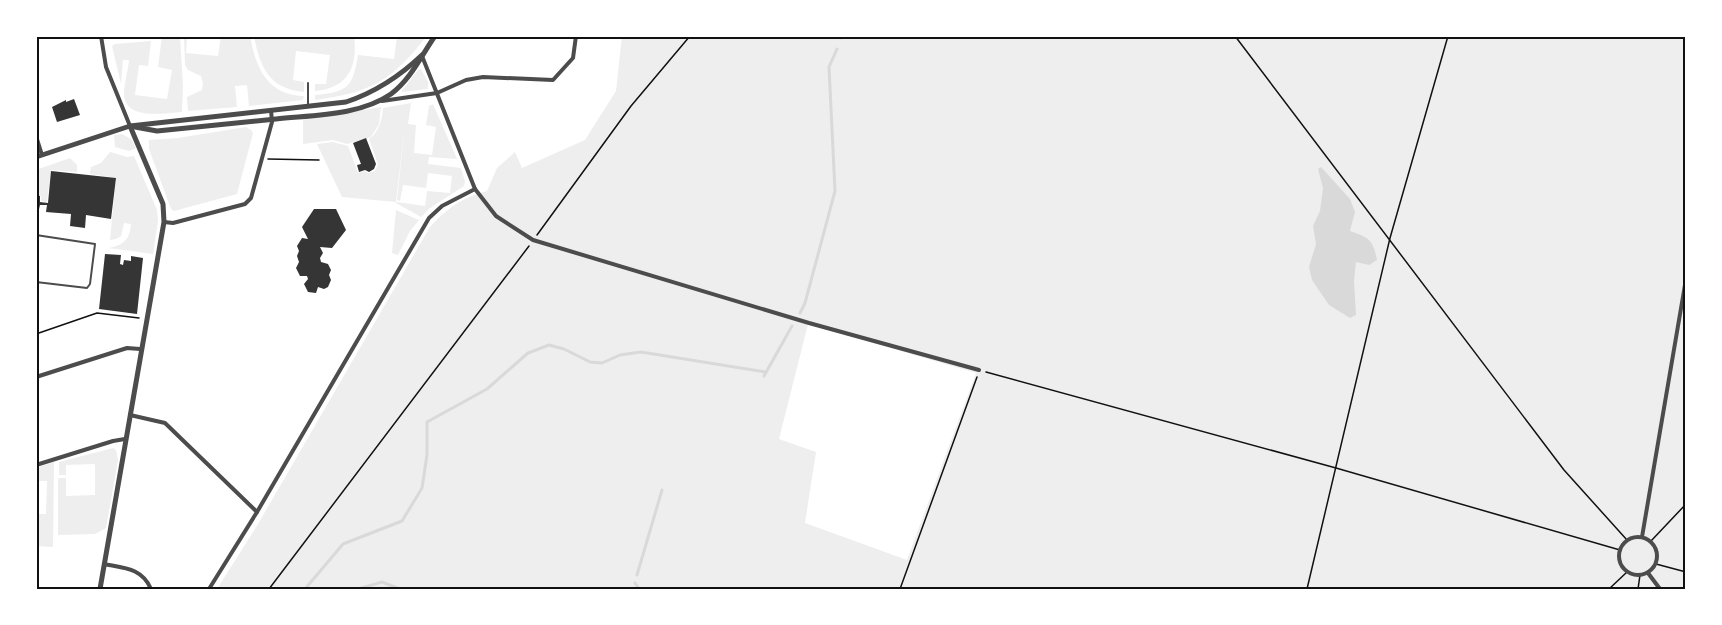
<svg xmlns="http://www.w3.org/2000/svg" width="1722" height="625" viewBox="0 0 1722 625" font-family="'Times New Roman',serif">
<rect width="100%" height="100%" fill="#fff"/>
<g fill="#eee" fill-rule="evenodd">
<path d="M162,36H180L183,86L182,112C165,113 125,121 124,94C124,84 128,71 129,60H123L121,84L112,46L115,44L151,41L148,66L139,65L135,95L167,99L172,70L158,67Z"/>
<path d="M184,36H187L186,53L218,56L221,36H250C256,68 267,95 304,96L303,100L249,106L247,85L235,86L237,107L188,111L187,97L202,90L203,84L201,76L188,70L185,65Z"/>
<path d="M254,36H354C358,67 348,88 315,91V84H326L330,55L296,51L293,80L304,82V92C269,89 260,67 254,36Z"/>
<path d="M397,36H422L425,38C392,81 369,93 315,100V95C348,92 353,87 358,55L394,59Z"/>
<path d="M622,36H1686V589H217L258,524L430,227C446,209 463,197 487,191L497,168L515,152L522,168L585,140L616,91ZM808,324L976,373L907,560L805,523L816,452L779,439Z"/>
<path d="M421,69L428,82V89L401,92L418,70Z"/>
<path d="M411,103L408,124L416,125L414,153L432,155L436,127L426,125L429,106L433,104L457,159L429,157L428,164L461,168L465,182L464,186L430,208L421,217L396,203L397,202L425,206L427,191L450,193L452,176L428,173L426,188L403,185L400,201L397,200L406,116L396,202L342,197L317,144L333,142L348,146L358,173L364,171L368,173L375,171L378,164L369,139C379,132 382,120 383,108Z"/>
<path d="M381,107L379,124L371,137L347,144L333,140L303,144V120Z"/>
<path d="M246,127L251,130L253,133L237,194L174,211L171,209L149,149V140L178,138Z"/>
<path d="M122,134L131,139L136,148L129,151L115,147L114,135Z"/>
<path d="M110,152L127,157L134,156L157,210L158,221L153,254L109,248C124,245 130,239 131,224L124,223L121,236L116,239L110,240L116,178L90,174L91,167L101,163Z"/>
<path d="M70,158L77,165V172L51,170L47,202L41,201V196L36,195V170Z"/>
<path d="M396,210L419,220L410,231L398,255L392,253Z"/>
<path d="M113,448L116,450L118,460L106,528L95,534L58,535V478H66V496L95,495V464L66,465V475H59V462Z"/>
<path d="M54,462L53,547L36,546V514H46L47,481H36V468Z"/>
</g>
<path fill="#d9d9d9" d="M1321,167L1350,199L1355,212L1350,231C1370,238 1373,240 1377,260L1369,265L1356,262L1354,281L1356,315L1350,318L1329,305L1312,280L1309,267L1316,244L1313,226L1320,211L1323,188L1318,169Z"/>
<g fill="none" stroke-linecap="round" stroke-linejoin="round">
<g stroke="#d9d9d9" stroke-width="3">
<path d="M841,38L842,36"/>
<path d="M800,313L805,303L835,191L829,67L837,49"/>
<path d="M764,376L792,326"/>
<path d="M637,575L662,490"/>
<path d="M635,583L639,589"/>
<path d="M305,589L343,544L402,521L422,488L427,455V422L487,389L528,353L549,345L564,349L590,362L602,363L620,355L641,352L766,372"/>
<path d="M358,589L382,582L400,589"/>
</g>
</g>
<g fill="#353535">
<path d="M74,99L80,115L57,122L52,107L66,100V102Z"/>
<path d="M366,138L376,164L374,169L369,172L365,170L359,172L357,165L361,164L353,143Z"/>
<path d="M51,171L116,178L111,219L86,215L85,228L70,226L71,214L46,212L47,205H40L36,222V195L40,196V202L48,203Z"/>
<path d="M314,209H336L346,230L332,248L320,247L323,253L320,258L321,262L328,264L331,270L329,275L331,280L328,287L324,289L318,287L316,293L308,292L304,284L308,279L307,276H300L296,268L299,262L297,256L299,251L297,246L302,238L308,239L302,227Z"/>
<path d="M105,254L121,255L120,264L123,265L124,260L131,261V256L143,258L137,314L99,309Z"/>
</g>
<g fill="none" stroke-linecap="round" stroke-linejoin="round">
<g stroke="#111" stroke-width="1.5">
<path d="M1235,36L1564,470L1627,540"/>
<path d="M268,159L319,160"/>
<path d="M537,235L631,106L690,36"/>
<path d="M36,334L97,313L139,318"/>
<path d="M986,372L1336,468L1620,550"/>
<path d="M1651,541L1686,504"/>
<path d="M1656,564L1686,572"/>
<path d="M269,589L529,246"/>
<path d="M900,589L977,377"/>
<path d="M1307,589L1390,238L1448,36"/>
<path d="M1609,589L1627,572"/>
<path d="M1638,589L1640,575"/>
</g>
<g stroke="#4c4c4c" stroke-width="2">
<path d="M308,83V104"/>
<path d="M36,235L95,244L90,284L87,288L36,282"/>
</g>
<g stroke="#4c4c4c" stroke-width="4">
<path d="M101,36L106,67L130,126"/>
<path d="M422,56L475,189L496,216L533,240L809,323L979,370"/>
<path d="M382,101L437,93L466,80L483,77L553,80L573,58L576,36"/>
<path d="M36,136L42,155"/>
<path d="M164,222L173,223L245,204L251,198L272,122L271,110"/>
<path d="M36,377L127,348L140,349"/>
<path d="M130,415L165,423L257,512"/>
<path d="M36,465L113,441L125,439"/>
<path d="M1642,537L1686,279"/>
<circle cx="1638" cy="556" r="19"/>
<path d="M104,564C124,568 142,568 151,589"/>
<path d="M1648,573L1660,589"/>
<path d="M209,589L257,512L429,218L442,206L475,189"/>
</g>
<g stroke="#4c4c4c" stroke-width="5">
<path d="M135,127L157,131C197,127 236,123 276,119C313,115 359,116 391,94C411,79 421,56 435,36"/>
<path d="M36,157L130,126L346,102C376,92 399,77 422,55"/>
<path d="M100,589L164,222L163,204L130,126"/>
</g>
</g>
<rect width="1722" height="625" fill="none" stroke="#ffffff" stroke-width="75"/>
<rect x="38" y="38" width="1646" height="550" fill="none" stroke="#111" stroke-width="2"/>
</svg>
